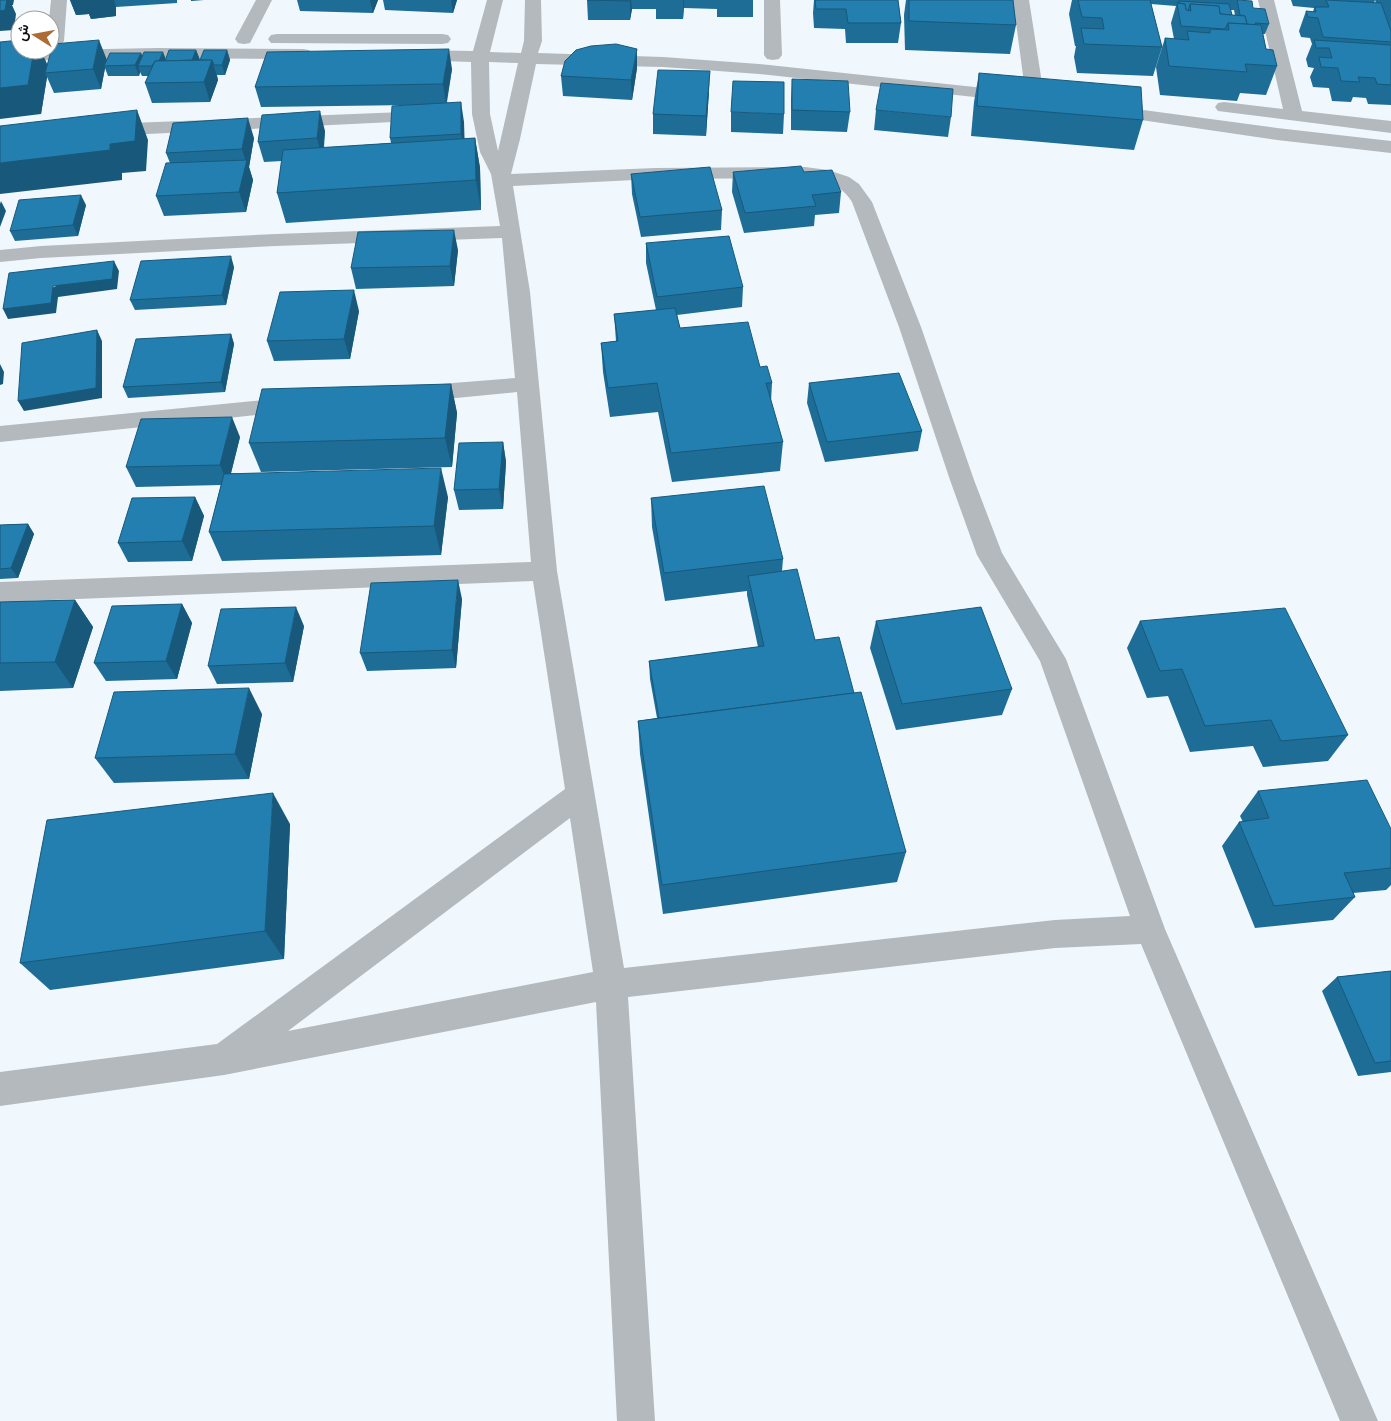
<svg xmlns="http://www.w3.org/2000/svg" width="1391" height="1421" viewBox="0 0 1391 1421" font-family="'Alegreya Sans',Vazirmatn,sans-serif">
<rect width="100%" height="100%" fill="#f0f8fe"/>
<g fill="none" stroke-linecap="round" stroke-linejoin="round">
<g fill="#b3b9bd" fill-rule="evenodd">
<path d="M51,0H67L64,41L61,45H50L49,20Z"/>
<path d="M256,0H272L250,43L244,44L238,43L235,39Z"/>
<path d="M487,0H503L490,52L521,53L524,41L525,0H541L542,41L538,53L663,57L759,64L1012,91L1018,92L1021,96L1018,100L1012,101L759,74L663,67L536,64L520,139L511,174L655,168L805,167L828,170L849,177L859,184L872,202L921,327L974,480L1002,553L1066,659L1165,929L1378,1421H1340L1141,944L1055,948L628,997L655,1421H617L596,1002L224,1075L0,1106V1072L217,1044L565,789L533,581L0,602V582L531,562L517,392L415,402L407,399L404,394L407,389L415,386L515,378L502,238L276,246L41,258L0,262V250L41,246L276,234L500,226L491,174L480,152L472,114L471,62L414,60L408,59L405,55L408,51L414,50L473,51ZM489,62L518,63L498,151L490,114ZM793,178C816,179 839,180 852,202L899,327L950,480L977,555L1040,661L1130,916L1055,920L624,968L557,571L530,292L513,186L655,179ZM570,818L593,972L288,1031Z"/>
<path d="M764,0H780L782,55L779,59L773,60L767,59L764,55Z"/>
<path d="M1013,0H1029L1042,83L1039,87L1033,88L1027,87L1024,83Z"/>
<path d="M1258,0H1274L1302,111L1391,121V133L1218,111L1215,107L1218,103L1224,102L1283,109Z"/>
<path d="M277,34H442L448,35L451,39L448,43L442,44L271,43L268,39L271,35Z"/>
<path d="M158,48L303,49L309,50L312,54L309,58L303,59L158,58L0,61V51Z"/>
<path d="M1106,105L1277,128L1391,141V153L1277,140L1100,114L1097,110L1100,106Z"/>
<path d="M428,111L434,112L437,116L434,120L106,136L99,134L97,130L99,126L106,124Z"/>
<path d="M295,397L303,400L306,405L303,410L0,442V426Z"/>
</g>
</g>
<g fill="#1d6d97" fill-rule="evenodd">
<path d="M70,0H177V3L116,7V16L91,19L89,14L76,15Z"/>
<path d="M297,0H378L373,13L300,11Z"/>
<path d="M383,0H457L453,13L385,10Z"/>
<path d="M587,0H753V17H717V9L684,8L683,19H656V9H632L630,20H588Z"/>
<path d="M814,0H898L901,23L898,43H846L845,29L814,28L813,13Z"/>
<path d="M906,0H1013L1016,25L1010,54L905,50L904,15Z"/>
<path d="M1072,0H1238L1253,8L1269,24L1265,34H1263L1266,49L1277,66L1266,95L1240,93L1237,101L1160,95L1156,67L1165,38L1174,39L1171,23L1176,6L1151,4L1162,47L1153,76L1077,73L1074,57L1076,46H1075L1069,14ZM1231,10H1234L1235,15H1232Z"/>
<path d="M1291,0H1375L1374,3H1376L1375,0H1391V105L1368,104L1366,98L1353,97L1351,102L1332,101L1329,88L1313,87L1310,77L1314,68L1308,67L1306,59L1312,44L1310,38L1301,37L1299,31L1306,11L1313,12L1314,8L1293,6Z"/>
<path d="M20,50H41L47,64L107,60L141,53L142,56L165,59L196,50L200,60L227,50L230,60L225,75H217L218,80L210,102L152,103L145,83L148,76H142L140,72L139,76H108L105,68L101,89L54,93L47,77L41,114Z"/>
<path d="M637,68L632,100L563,96L561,76Z"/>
<path d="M452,69L447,102L464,122V139L475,138L480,168L481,210L286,223L277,193L282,161L264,162L258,142L325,131L324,148L391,143L390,138L411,105L261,107L255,87Z"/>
<path d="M979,73L1143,120L1134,150L971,136L974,102Z"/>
<path d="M792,79L850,112L847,132L791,130V99Z"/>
<path d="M709,91L706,136L653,134V114Z"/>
<path d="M876,110L951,117L948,137L874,130Z"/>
<path d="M731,112L784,114L783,134L731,132Z"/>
<path d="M254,138L249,167L253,180L246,212L164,216L156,196L170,163L166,153Z"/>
<path d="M733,172H804L841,192L839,213L815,215L814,226L744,233L732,192Z"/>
<path d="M631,174L722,210L721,230L641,237L632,194Z"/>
<path d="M86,205L78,236L15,241L10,231Z"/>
<path d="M646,243L743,287L742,307L677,315L680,328L760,367L772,383L771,402L783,442L780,471L672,482L658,412L610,417L603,372L601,343L616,341L614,314L656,310L646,263Z"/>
<path d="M458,250L454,286L356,289L351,268Z"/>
<path d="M234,267L226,305L135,310L130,300Z"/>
<path d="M359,311L350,359L274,361L267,341Z"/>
<path d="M231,334L234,344L225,392L128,398L123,387Z"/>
<path d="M809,383L922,431L918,451L825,462L807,403Z"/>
<path d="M451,384L457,413L452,467L261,472L249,443Z"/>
<path d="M240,437L231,473L448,497L441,555L222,561L209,532L221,485L136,487L126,467Z"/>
<path d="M503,442L506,462L503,509L459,510L454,490Z"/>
<path d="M195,497L204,516L192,561L128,562L118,543Z"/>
<path d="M651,498L783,559L782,571L815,640L854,693L906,852L897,882L663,914L640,754L638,721L657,718L650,679L649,661L758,647L747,595V591L665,601L652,527Z"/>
<path d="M28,524L34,534L18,578L0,579V525Z"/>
<path d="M462,599L456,668L367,671L360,653Z"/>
<path d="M75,600L93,627L73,688L0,691V602Z"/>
<path d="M182,604L192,623L177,679L106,681L94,663Z"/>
<path d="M876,621L1012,689L1002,715L896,730L870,648Z"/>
<path d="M1140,621L1348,735L1328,761L1263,767L1253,746L1190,752L1168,696L1147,698L1127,648Z"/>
<path d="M304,626L293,682L217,684L208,666Z"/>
<path d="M262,714L249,779L114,783L95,758Z"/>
<path d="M1258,791L1391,829V885L1386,890L1353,893L1355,897L1333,920L1255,928L1222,846L1239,822H1243L1240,816Z"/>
<path d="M290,824L284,959L50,990L20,963Z"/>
<path d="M1391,971V1072L1358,1076L1322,991L1337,977Z"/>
</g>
<g fill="#18597b">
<path d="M0,0H14L13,5H12L16,14L14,30L0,31Z"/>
<path d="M70,0H114L116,7V16L91,19L89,14L76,15Z"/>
<path d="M191,0H204L191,1Z"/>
<path d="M370,0H378L373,13Z"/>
<path d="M451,0H457L453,13Z"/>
<path d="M630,0H631L632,9L630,20Z"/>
<path d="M683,0H684L683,19Z"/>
<path d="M99,40L107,60L104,66L105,68L101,89L93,69Z"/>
<path d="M449,49L452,69L446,104L443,84Z"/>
<path d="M637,49V68L632,100L631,80Z"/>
<path d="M34,50H41L48,67L45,73L47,77L41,114L0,119V88Z"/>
<path d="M196,50L200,60L190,66Z"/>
<path d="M227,50L230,60L225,75L222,65Z"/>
<path d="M163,52L167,62L157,66Z"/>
<path d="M141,53L145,63L138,66L140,72L139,76L135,65Z"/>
<path d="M212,60L218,80L210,102L204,82Z"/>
<path d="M710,71L709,91L706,136V116Z"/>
<path d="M461,102L464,122L465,154L461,134Z"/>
<path d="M137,110L148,140L146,171L122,173V180L0,194V163L110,144Z"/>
<path d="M320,111L325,131L322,158L317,138Z"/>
<path d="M248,118L254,138L249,167L253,180L246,212L239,192L246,162L242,149Z"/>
<path d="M475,138L480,168L481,210L476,180Z"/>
<path d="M81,195L86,205L78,236L73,225Z"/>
<path d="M1,201L6,211L0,227V204Z"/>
<path d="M454,230L458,250L454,286L450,266Z"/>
<path d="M231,256L234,267L226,305L222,295Z"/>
<path d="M114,261L119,271L117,289L58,297L56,313L8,319L3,309Z"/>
<path d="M354,290L359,311L350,359L344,339Z"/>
<path d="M97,330L102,341V398L24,411L18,401Z"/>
<path d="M231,334L234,344L225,392L221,382Z"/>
<path d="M0,364L4,372L3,384L0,385Z"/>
<path d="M451,384L457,413L452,467L445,438Z"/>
<path d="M232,417L240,437L228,485L220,465Z"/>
<path d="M503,442L506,462L503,509L499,489Z"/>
<path d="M441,468L448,497L441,555L434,526Z"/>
<path d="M195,497L204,516L192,561L182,541Z"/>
<path d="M28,524L34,534L18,578L11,568Z"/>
<path d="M458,580L462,599L456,668L452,650Z"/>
<path d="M75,600L93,627L73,688L55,662Z"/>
<path d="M182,604L192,623L177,679L166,661Z"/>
<path d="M296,607L304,626L293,682L285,663Z"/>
<path d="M249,688L262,714L249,779L235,754Z"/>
<path d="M273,793L290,824L284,959L265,931Z"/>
</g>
<g fill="#227fb0" stroke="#18597b">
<path d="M0,0H7L5,10L0,11Z"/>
<path d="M587,0H630V1Z"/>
<path d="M815,0H898L901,23H848L846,9H816Z"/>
<path d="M909,0H1013L1016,25L909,21Z"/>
<path d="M1078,0H1150L1162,47L1084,44L1081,28L1104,29L1102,18L1082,17Z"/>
<path d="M1237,0L1252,1L1253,8L1265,9L1269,24L1255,23L1256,25L1247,24L1245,16L1240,15Z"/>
<path d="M1326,0L1381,3L1391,31V42L1323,37L1318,18L1308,17L1306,11L1316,12L1315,7H1329Z"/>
<path d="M1178,1L1229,4L1232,15L1220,14L1219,6L1190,4L1188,11L1186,10L1185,4L1179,3Z"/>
<path d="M1177,3L1185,4L1186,10L1191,11L1190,4L1219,6L1220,14L1245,16L1247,24L1228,23L1225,29L1181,26Z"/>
<path d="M1228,23L1261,25L1266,49L1273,50L1277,66L1245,64L1247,72L1169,66L1165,38L1189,40L1187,31L1210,33V29L1229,30Z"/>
<path d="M20,40V50H34L28,85L0,88V42Z"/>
<path d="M99,40L93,69L45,73L53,44Z"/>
<path d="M1314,40L1391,45V85L1377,84L1375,78L1358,77L1360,82L1341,81L1338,68L1321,67L1319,57L1332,58L1329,48H1316Z"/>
<path d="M616,44L637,49L631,80L561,76L565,61L576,50L591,46Z"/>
<path d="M449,49L443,84L255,87L267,52Z"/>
<path d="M169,50H196L192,60L165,61Z"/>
<path d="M204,50H227L222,65H214L212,60H200Z"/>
<path d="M144,52H163L159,61H155L152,66H138Z"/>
<path d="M110,53H141L135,65L104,66Z"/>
<path d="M212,60L204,82L145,83L155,61Z"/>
<path d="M658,70L710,71L706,116L653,114Z"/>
<path d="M979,73L1141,87L1143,120L977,106Z"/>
<path d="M792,79L848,81L850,112L792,110Z"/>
<path d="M733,81L784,82V114L731,112Z"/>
<path d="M881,83L953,89L951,117L876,110Z"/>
<path d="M461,102V134L390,138L392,106Z"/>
<path d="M137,110L135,141L110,144V150L0,163V126Z"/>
<path d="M320,111L317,138L258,142L262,115Z"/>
<path d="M248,118L242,149L166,153L173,123Z"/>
<path d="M475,138L476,180L277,193L283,150Z"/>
<path d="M247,160L239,192L156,196L166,163Z"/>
<path d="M801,166L804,172L832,170L841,192L812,195L816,206L745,213L733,172Z"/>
<path d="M710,167L722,210L640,217L631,174Z"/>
<path d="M81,195L73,225L10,231L19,200Z"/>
<path d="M454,230L450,266L351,268L358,232Z"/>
<path d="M729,236L743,287L657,297L646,243Z"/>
<path d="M231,256L222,295L130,300L141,261Z"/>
<path d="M114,261L112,279L53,286L51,303L3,309L9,273Z"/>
<path d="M354,290L344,339L267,341L280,292Z"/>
<path d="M675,308L680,328L748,322L760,367L767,366L772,383H766L783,442L671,453L657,383L608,388L601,343L618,341L614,314Z"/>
<path d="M97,330L96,388L18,401L22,343Z"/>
<path d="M231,334L221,382L123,387L136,339Z"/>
<path d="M899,373L922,431L827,442L809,383Z"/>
<path d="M451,384L445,438L249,443L262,389Z"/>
<path d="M232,417L220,465L126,467L141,419Z"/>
<path d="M503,442L499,489L454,490L459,443Z"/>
<path d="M441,468L434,526L209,532L224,474Z"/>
<path d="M764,486L783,559L664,573L651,498Z"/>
<path d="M195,497L182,541L118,543L132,498Z"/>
<path d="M28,524L11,568L0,569V525Z"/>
<path d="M797,569L815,640L839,637L854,693L659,718L649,661L764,646L748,576Z"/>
<path d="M458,580L452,650L360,653L371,583Z"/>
<path d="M75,600L55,662L0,663V602Z"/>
<path d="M182,604L166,661L94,663L112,606Z"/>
<path d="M296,607L285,663L208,666L221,609Z"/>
<path d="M981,607L1012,689L902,704L876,621Z"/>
<path d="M1285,608L1348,735L1281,741L1271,720L1205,726L1182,669L1160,671L1140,621Z"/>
<path d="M249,688L235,754L95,758L114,692Z"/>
<path d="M861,692L906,852L662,885L638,721Z"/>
<path d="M1367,780L1391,829V868L1344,873L1355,897L1274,906L1239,822L1269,818L1258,791Z"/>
<path d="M273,793L265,931L20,963L47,820Z"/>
<path d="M1391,971V1061L1375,1063L1337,977Z"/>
</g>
<g transform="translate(35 35) rotate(281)"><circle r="24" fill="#ffffff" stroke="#9e9fa1"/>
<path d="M0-4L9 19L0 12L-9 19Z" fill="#ad6c36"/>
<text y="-8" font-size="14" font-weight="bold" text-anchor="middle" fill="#0c1014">ش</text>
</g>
</svg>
